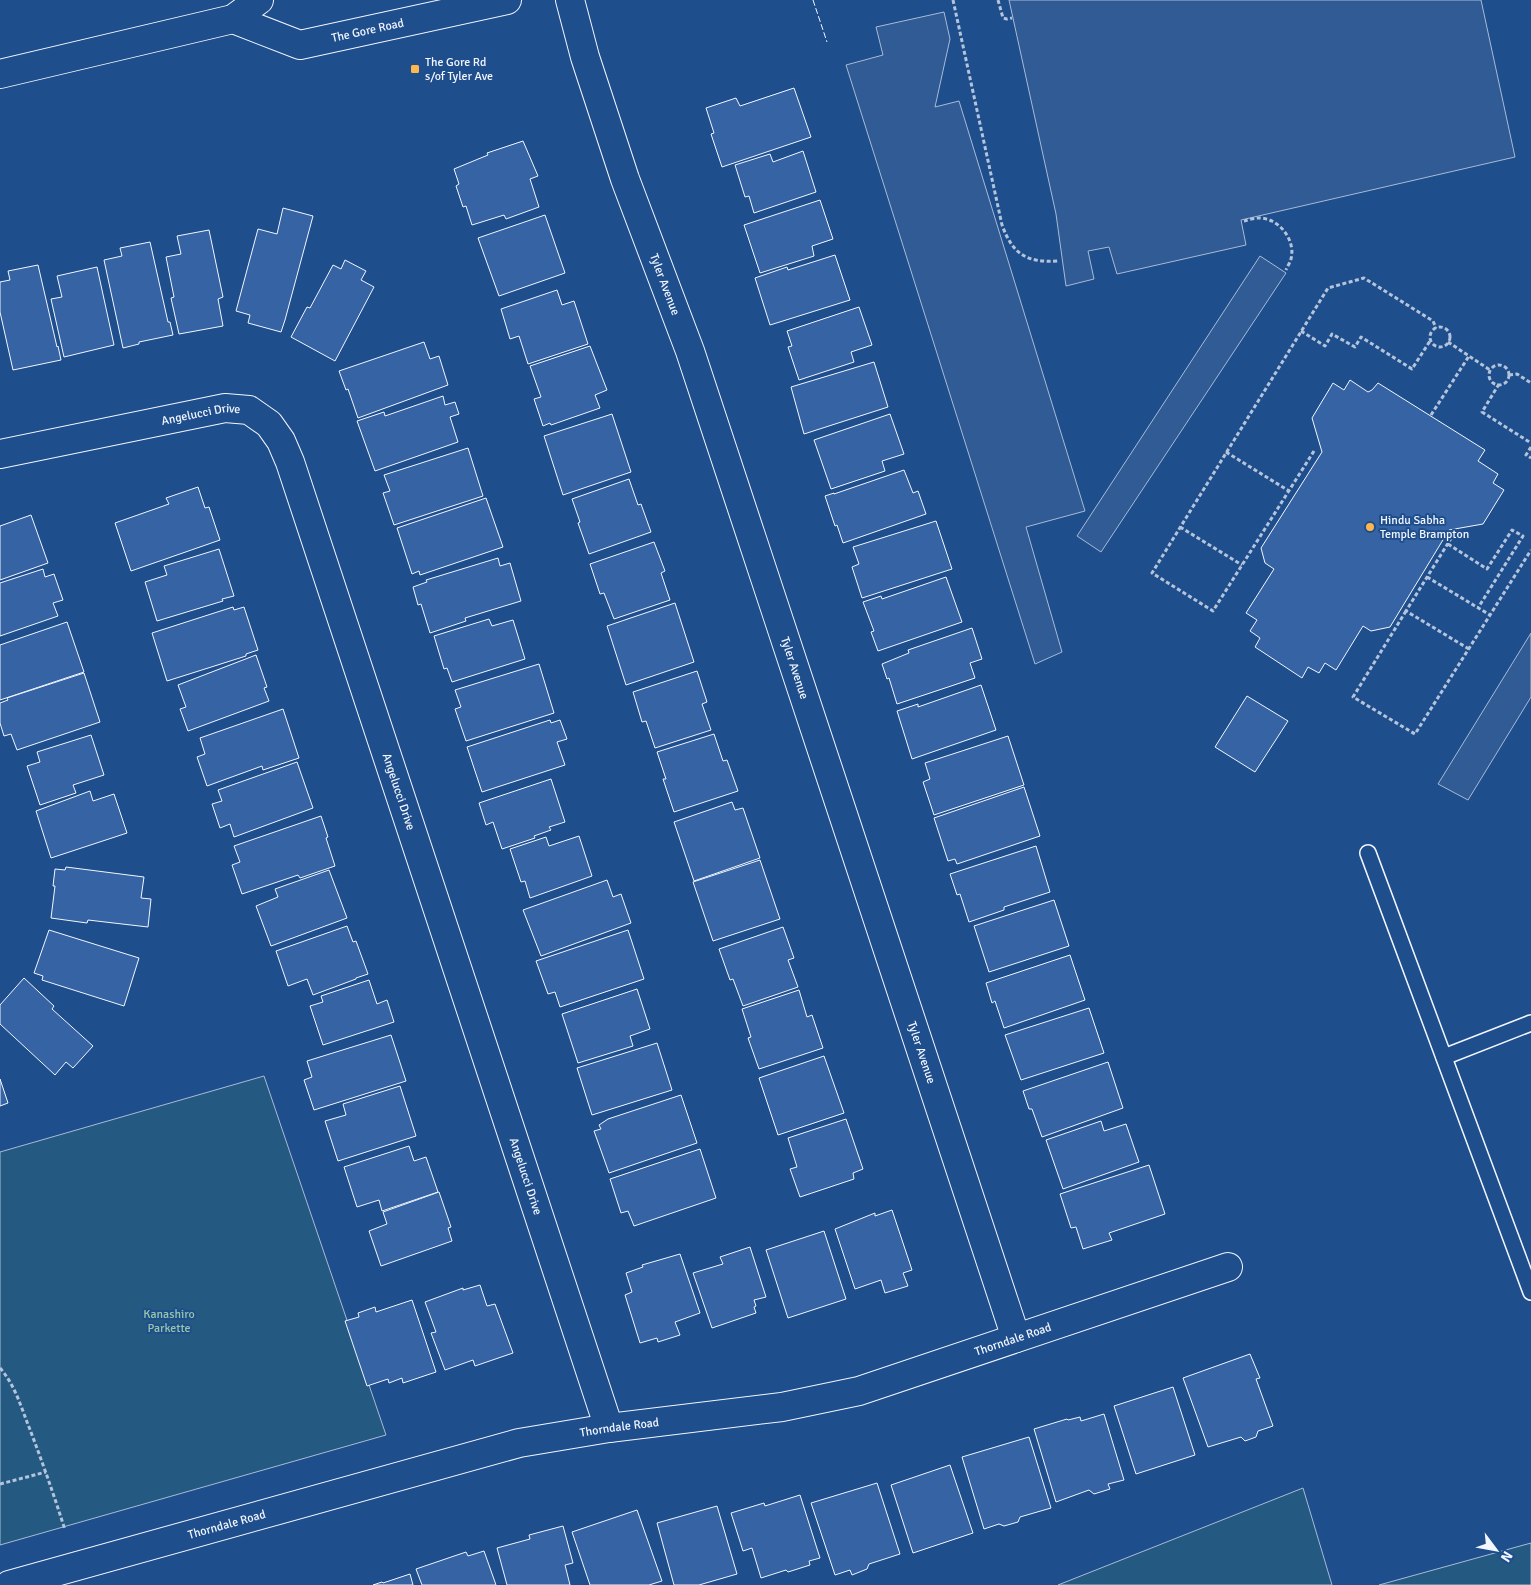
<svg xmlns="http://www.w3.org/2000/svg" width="1531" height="1585" viewBox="0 0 1531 1585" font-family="Signika,sans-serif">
<rect width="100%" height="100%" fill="#1f4e8c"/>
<g fill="#245a82" stroke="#a8bbd7">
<path d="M264,1076L386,1435L0,1545V1152Z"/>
<path d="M1303,1488L1332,1585H1058Z"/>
<path d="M1531,1543V1585H1379Z"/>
</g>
<g fill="#305b95" stroke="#a8bbd7">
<path d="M1009,0H1481L1515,157L1241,220L1246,245L1117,274L1109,247L1088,251L1094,279L1066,286L1056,214Z"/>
<path d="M944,12L950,39L935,107L959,101L1085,511L1026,527L1062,652L1035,664L846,65L883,55L876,27Z"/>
<path d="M1260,256L1286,273L1101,552L1077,536Z"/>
<path d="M1531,633V697L1468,800L1438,784Z"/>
</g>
<g fill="#3563a3" stroke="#f2f6ff">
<path d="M794,88L811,137L722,167L711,134L714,133L706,108L736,98L740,106Z"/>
<path d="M523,141L538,176L530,179L539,207L506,219L504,215L472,225L466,206L463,207L456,186L459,184L454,169L488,155L487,153Z"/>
<path d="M803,151L816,192L754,213L749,196L745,197L735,165L770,154L773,162Z"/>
<path d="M820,200L833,239L812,246L814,256L760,273L744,225Z"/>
<path d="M283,208L313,216L285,320L281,332L248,323L250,315L236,311L258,229L277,234Z"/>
<path d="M545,215L565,273L499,296L478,238Z"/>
<path d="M209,230L223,297L218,299L223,326L179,334L171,298L174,297L166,257L181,254L177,236Z"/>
<path d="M150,242L168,322H170L173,335L139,342V344L123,348L104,260L122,256L120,248Z"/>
<path d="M835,255L850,300L770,325L755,278L787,267L788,270Z"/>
<path d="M345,260L366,271L361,280L374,287L335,361L291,337L307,307L310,308L333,265L341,269Z"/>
<path d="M38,265L57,347L58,346L61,360L13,370L0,312V282L10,280L8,271Z"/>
<path d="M97,267L114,345L64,357L51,299L62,297L57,276Z"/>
<path d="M557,290L562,305L574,301L588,344L528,364L519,336L510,339L501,309Z"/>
<path d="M859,307L872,345L851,352L854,362L799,380L788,347L792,346L787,331Z"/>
<path d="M424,342L430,359L439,356L448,385L358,418L348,389L346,390L339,371Z"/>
<path d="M590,346L607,390L595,395L600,408L551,425L550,423L543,426L534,399L541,397L530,366Z"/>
<path d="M874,362L888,407L804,434L791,387Z"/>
<path d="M1350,380L1368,392L1372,390L1378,383L1485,450L1478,461L1498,474L1493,483L1504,490L1483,524L1449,530L1390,627L1371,631L1363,626L1336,670L1325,663L1319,673L1308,667L1302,678L1255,647L1260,638L1250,631L1257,620L1246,613L1274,569L1265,563L1261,548L1322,452L1312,418L1333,383L1344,390Z"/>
<path d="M443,396L445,405L455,402L459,414L450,417L458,442L375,471L357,421L384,412L385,416Z"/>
<path d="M612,414L631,472L563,495L544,436Z"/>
<path d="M890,414L904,454L882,461L885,471L831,489L814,440Z"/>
<path d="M468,448L483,496L394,525L383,493L390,491L384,475Z"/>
<path d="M904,470L913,493L918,491L926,514L843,543L837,525L835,526L825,496L834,493V494Z"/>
<path d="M629,479L638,505L641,504L651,532L589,554L578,523L580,522L572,499Z"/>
<path d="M198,487L205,508L209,507L220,540L131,571L115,523L169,504L166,498Z"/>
<path d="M486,498L503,547L420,575L419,571L412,574L397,528Z"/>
<path d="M31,515L48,563L0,580V526Z"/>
<path d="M936,521L952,569L862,598L852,567L859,564L853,547Z"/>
<path d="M654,542L665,571L661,573L670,600L614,619L604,593L600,594L590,564Z"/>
<path d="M219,549L234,596L222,599L223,601L157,621L145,582L167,575L164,566Z"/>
<path d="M498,558L500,566L510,563L521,601L465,618L466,621L430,633L421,604L418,605L413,587L427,582L426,580Z"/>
<path d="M43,569L45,577L54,574L63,600L53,603L58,616L0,636V583Z"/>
<path d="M946,577L962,622L878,651L871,632L874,631L863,602L881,596L882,599Z"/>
<path d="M675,603L694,662L626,685L607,626Z"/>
<path d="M233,607L234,610L244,607L258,650L246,654V656L167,681L152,633Z"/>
<path d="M489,619L492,626L513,620L525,659L452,682L447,668L444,669L434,636Z"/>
<path d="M67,622L84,672L0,700V645Z"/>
<path d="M972,628L982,659L970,663L975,678L897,704L889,678L887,679L882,664L909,653L908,650Z"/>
<path d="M256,655L267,687L264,688L269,701L188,731L180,709L186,707L178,685Z"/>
<path d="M539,664L554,713L466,741L455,709L461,707L455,690Z"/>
<path d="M697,671L707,702L702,704L711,730L655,748L646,721L642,722L633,692Z"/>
<path d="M84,673L100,722L17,750L11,734L4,736L0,723V703L8,700L7,698Z"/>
<path d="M981,685L996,730L912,759L897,711L918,704V707Z"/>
<path d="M1247,696L1288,721L1255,772L1215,747Z"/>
<path d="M283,709L299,758L263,770L262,766L207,786L197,757L205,754L200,738Z"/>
<path d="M550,720L551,723L560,720L567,739L557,742L565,765L482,792L467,747Z"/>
<path d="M714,734L723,761L727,760L738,791L674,812L663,779H666L657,752Z"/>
<path d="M91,735L104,775L73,785L76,793L40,805L27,766L40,762L37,752Z"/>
<path d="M1008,736L1024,785L934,815L923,782L930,779L925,763Z"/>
<path d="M297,762L313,808L234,837L230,824L220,828L212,804L222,801L218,790Z"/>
<path d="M551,779L565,822L549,827L551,830L534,836L535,838L502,849L493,822L486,825L479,803Z"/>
<path d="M1024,787L1040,836L957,864L955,859L948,861L934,818Z"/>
<path d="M90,791L93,801L114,794L127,833L51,858L36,811Z"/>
<path d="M732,802L735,810L743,808L760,858L694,881L674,822Z"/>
<path d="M321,816L328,837L326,838L335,866L300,878L298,875L242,894L232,865L240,862L234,846Z"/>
<path d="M579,836L592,876L530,898L525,881L521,882L510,849L546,837L549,846Z"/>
<path d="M1036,846L1050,892L1004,907V910L969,922L960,894L957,895L950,874Z"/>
<path d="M760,860L780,919L713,941L693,882Z"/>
<path d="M66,867L144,877L141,898L151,899L148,927L88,920L87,923L51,918L55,886H53L55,869L65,870Z"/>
<path d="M329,870L347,918L271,946L256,906L278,897L275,889Z"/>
<path d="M607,880L613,897L621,894L631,923L541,956L523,910Z"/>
<path d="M1054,900L1069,946L989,972L974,926Z"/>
<path d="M347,926L353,942L356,941L368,974L356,978V979L313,995L307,979L288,986L276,951Z"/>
<path d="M783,927L794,958L788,960L798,987L743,1006L733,979L730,980L719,949Z"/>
<path d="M49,930L139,958L124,1006L42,980L43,976L34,973Z"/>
<path d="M628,930L644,979L560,1007L555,992L548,994L536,961Z"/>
<path d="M1070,955L1085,1000L1004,1028L995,1001L992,1003L986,983Z"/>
<path d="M24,978L54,1006L52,1009L93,1046L73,1068L66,1062L55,1075L0,1024V1005Z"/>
<path d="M369,980L377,1004L387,1000L394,1022L323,1045L310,1006L323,1002L321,996Z"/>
<path d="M637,989L650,1029L630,1036L633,1046L578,1063L562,1014Z"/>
<path d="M799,990L807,1017L812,1015L823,1048L759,1069L748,1038L751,1037L742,1009Z"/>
<path d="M1089,1008L1104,1053L1021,1080L1005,1035Z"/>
<path d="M391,1035L406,1081L314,1110L304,1080L312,1077L307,1061Z"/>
<path d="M657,1043L672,1090L592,1115L577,1068Z"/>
<path d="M824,1056L844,1113L778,1135L759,1078Z"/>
<path d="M1108,1062L1123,1108L1042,1137L1032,1109H1029L1023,1091Z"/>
<path d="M0,1079L8,1103L0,1106Z"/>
<path d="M400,1086L416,1136L338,1161L325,1121L346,1115L343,1104Z"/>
<path d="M681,1095L697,1143L609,1173L594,1131L601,1129L599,1125L608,1119Z"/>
<path d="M846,1119L863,1169L853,1173L854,1179L800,1197L790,1169L797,1167L788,1138Z"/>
<path d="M1101,1121L1104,1131L1126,1124L1139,1162L1063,1189L1046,1140Z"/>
<path d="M409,1146L414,1161L426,1157L438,1192L382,1211L379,1200L357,1207L344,1167Z"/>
<path d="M700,1149L716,1198L634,1226L628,1211L621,1213L610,1179Z"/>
<path d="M1149,1165L1165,1214L1109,1233L1112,1240L1083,1249L1076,1227L1071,1228L1060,1194Z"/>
<path d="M439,1192L451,1227L448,1228L452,1241L381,1266L369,1231L387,1224L383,1212Z"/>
<path d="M892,1210L912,1270L903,1273L908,1286L885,1293L881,1280L855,1289L835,1229L875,1213V1216Z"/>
<path d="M824,1231L846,1299L788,1318L766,1250Z"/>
<path d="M750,1247L766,1297L754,1300L756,1306L754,1307L756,1313L712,1328L693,1273L723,1264L720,1257Z"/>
<path d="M680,1254L700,1313L675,1322L680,1335L658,1342L657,1338L640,1343L625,1295L632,1292L626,1273L643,1267L642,1265Z"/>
<path d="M480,1285L487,1306L495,1304L513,1353L475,1366L473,1360L445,1370L431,1333L436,1332L425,1302L463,1288V1290Z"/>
<path d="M412,1300L436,1372L403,1383L402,1378L389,1383L388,1379L367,1386L345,1321L359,1317L358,1313L375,1307L376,1312Z"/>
<path d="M1250,1354L1260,1378L1256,1379L1273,1426L1258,1431L1256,1437L1245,1441L1241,1437L1208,1447L1183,1378Z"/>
<path d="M1173,1387L1195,1455L1136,1474L1114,1406Z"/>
<path d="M1104,1414L1124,1480L1108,1484L1110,1489L1094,1494L1089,1490L1056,1502L1034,1429L1067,1419L1068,1420L1080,1417L1081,1421Z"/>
<path d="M1029,1437L1051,1508L1020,1517L1018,1522L1004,1526L999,1524L984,1529L962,1457Z"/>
<path d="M950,1465L973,1533L913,1553L891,1485Z"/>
<path d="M877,1483L900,1554L869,1564L867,1569L852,1575L850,1570L835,1575L811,1503Z"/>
<path d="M800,1495L820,1558L809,1561L810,1565L788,1572L786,1570L761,1578L752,1548L743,1551L731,1513L764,1503L765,1506Z"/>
<path d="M717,1506L737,1574L699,1585H674L657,1523Z"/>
<path d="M637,1510L662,1581L649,1585H590L572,1532Z"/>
<path d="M563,1526L573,1563L565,1565L570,1585H507L497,1548L530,1539L529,1535Z"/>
<path d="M484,1551L496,1585H422L416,1569L466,1552L468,1556Z"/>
<path d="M410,1574L413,1585H373L382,1582L383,1583Z"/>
</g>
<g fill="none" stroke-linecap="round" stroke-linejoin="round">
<defs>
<g id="service">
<path d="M1368,853L1531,1292"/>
<path d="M1444,1057L1531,1023"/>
</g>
<g id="minor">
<path id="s1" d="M570,0L585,57L625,179L690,351L1016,1338"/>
<path id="s2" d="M0,454L225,408L249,410L269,424L281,441L290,462L609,1428"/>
</g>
<g id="tertiary">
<path id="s3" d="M9,1585L519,1443L609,1428L782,1407L859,1391L1228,1267"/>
</g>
<g id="secondary">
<path id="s4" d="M233,19L300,45L507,0"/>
<path d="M0,74L233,19L259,0"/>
</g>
</defs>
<use href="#service" stroke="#f2f6ff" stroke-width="18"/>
<use href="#minor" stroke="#f2f6ff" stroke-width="30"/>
<use href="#tertiary" stroke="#f2f6ff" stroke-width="30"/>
<use href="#secondary" stroke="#f2f6ff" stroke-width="30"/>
<g stroke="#b3c4dc" stroke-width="3" stroke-dasharray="4 2.5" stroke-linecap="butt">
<path d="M953,0L1002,225C1013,255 1027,263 1059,261"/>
<path d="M998,0L1003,18L1007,19L1012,18"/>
<path d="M1244,221C1248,220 1254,218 1259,218C1279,218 1296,240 1291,259C1290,263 1287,267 1286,270"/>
<circle cx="1440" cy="337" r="10"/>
<path d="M1301,331L1325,346L1332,334L1355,347L1361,337L1412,369L1430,341"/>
<path d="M1448,342L1490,370"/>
<circle cx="1499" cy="375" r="10"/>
<path d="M1509,375L1517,374L1531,383"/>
<path d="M1499,384L1482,412L1531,443"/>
<path d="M1431,415L1469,356"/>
<path d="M1531,447L1526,455L1531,458"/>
<path d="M1314,451L1213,611L1152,573L1328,288L1364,278L1433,321L1436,328"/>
<path d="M1226,452L1289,491"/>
<path d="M1180,527L1242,565"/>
<path d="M1455,532L1406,611L1469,649"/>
<path d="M1448,544L1487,569L1512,530L1523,536L1478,608"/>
<path d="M1427,577L1490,615"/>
<path d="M1406,611L1353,697L1415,734L1531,550"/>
<path d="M0,1368C15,1385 21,1407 29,1427C42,1461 54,1495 65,1530"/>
<path d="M0,1484L46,1472"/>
</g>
<use href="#service" stroke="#1f4e8c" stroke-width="15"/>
<use href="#minor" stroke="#1f4e8c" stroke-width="28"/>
<use href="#tertiary" stroke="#1f4e8c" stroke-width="28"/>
<use href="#secondary" stroke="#1f4e8c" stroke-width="28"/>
<path stroke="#f2f6ff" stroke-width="1" stroke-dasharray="6 2.5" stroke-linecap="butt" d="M813,0L827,42"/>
</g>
<g fill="#ffb74d" stroke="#1f4e8c" stroke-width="2">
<rect x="410" y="64" width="10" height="10" rx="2.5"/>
<circle cx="1370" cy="527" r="5"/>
</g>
<g text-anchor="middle" stroke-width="4" stroke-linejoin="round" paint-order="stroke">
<g font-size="12" fill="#f2f6ff" stroke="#1f4e8c">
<text dy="4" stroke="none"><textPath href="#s4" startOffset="141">The Gore Road</textPath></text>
<text dy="4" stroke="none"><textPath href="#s1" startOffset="300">Tyler Avenue</textPath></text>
<text dy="4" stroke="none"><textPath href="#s2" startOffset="205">Angelucci Drive</textPath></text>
<text dy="4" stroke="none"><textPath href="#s1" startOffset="705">Tyler Avenue</textPath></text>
<text dy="4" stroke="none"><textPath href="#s2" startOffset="669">Angelucci Drive</textPath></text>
<text dy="4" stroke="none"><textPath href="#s1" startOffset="1110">Tyler Avenue</textPath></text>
<text dy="4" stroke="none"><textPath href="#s2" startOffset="1074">Angelucci Drive</textPath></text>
<text dy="4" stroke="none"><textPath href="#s3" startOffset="1036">Thorndale Road</textPath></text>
<text dy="4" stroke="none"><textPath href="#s3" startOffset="631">Thorndale Road</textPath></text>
<text dy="4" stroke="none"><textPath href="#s3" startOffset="226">Thorndale Road</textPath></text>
</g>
<g font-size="12" fill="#f2f6ff" stroke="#1f4e8c" text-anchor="start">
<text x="425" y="66">The Gore Rd<tspan x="425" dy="14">s/of Tyler Ave</tspan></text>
<text x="1380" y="524">Hindu Sabha<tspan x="1380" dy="14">Temple Brampton</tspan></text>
</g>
<g font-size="12" fill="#97c8a6" stroke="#1f4e8c">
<text x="169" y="1318">Kanashiro<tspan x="169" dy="14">Parkette</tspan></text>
</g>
</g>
<g transform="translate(1496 1550) rotate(122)" stroke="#1f4e8c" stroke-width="4" paint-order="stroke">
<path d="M0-4L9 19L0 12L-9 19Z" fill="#f2f6ff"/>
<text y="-8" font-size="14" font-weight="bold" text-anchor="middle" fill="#f2f6ff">N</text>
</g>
</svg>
